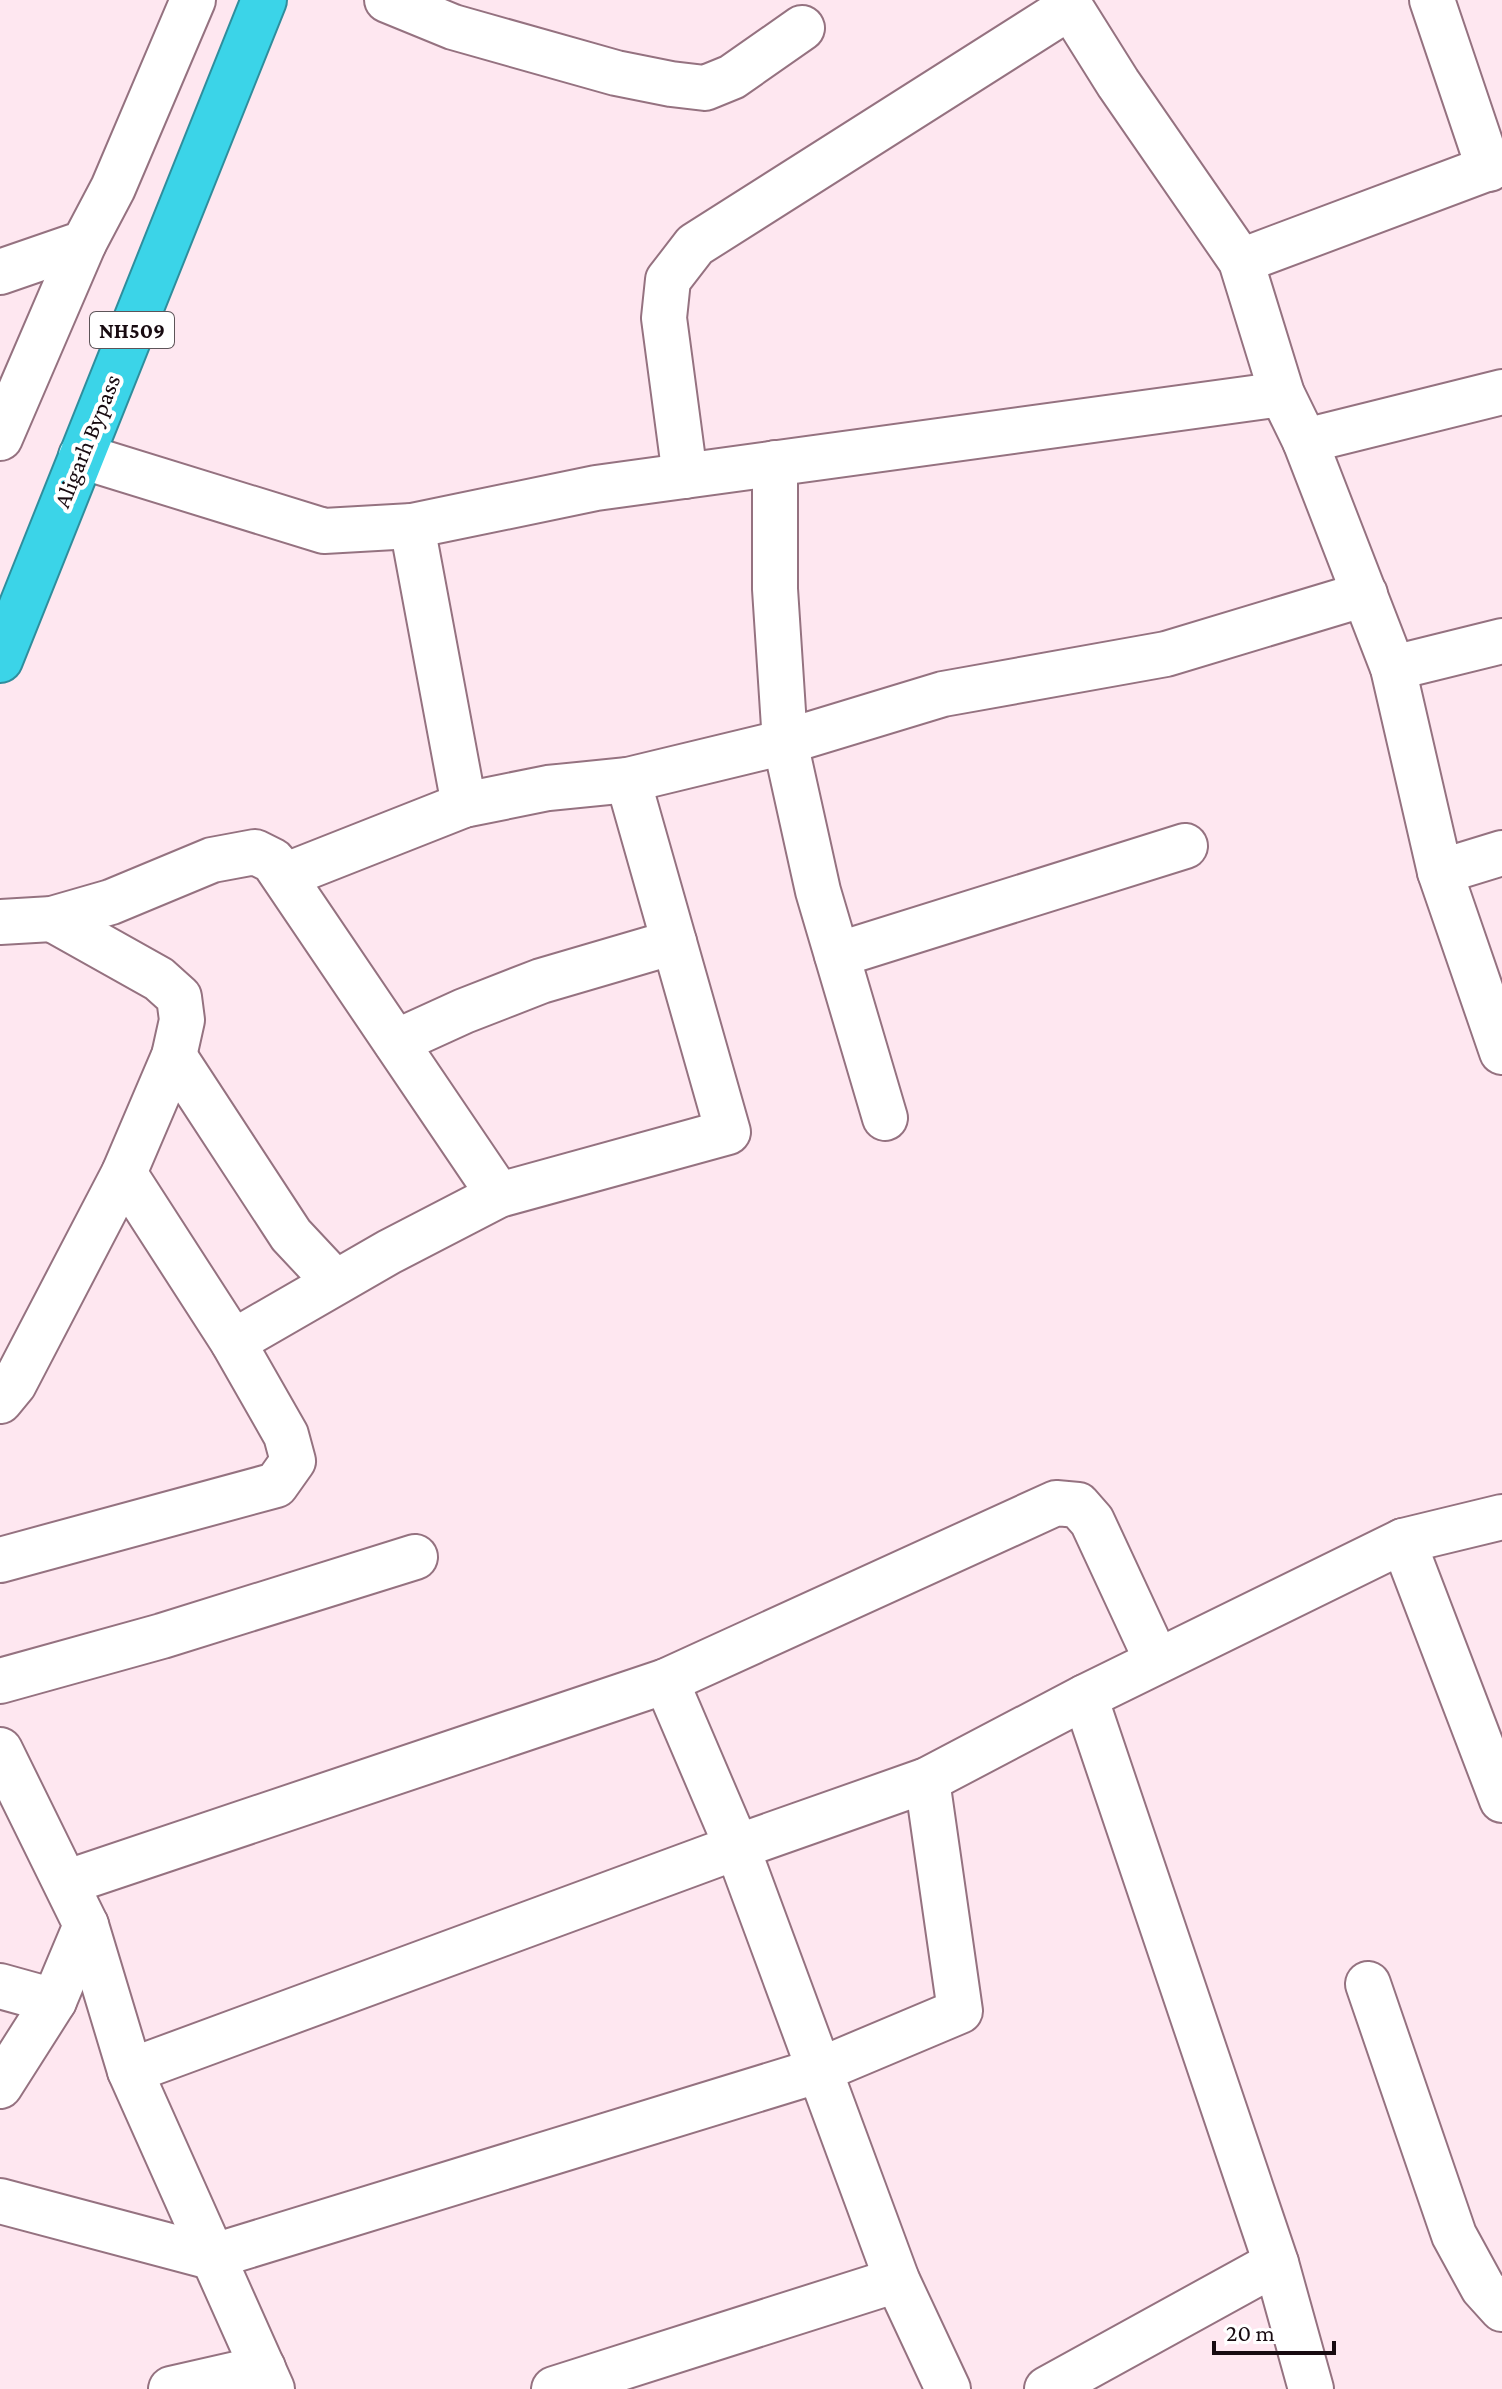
<svg xmlns="http://www.w3.org/2000/svg" width="1502" height="2389" viewBox="0 0 1502 2389" font-family="'Crimson Pro',serif">
<rect width="100%" height="100%" fill="#fee7f0"/>
<g fill="none" stroke-linecap="round" stroke-linejoin="round">
<defs>
<g id="street">
<path d="M387,0L453,27L616,73L671,84L705,88L732,77L802,28"/>
<path d="M1066,0L1118,83L1241,261L1282,394L1305,441L1502,392"/>
<path d="M1432,0L1489,169"/>
<path d="M1241,261L1502,163"/>
<path d="M0,272L84,243L113,188L193,0"/>
<path d="M0,438L84,243"/>
<path d="M1305,441L1393,668L1440,872L1502,1052"/>
<path d="M81,456L324,531L412,526L596,488L1282,394"/>
<path d="M775,463V589L785,742L818,891L885,1118"/>
<path d="M685,476L664,318L668,280L695,245L1070,7"/>
<path d="M412,526L464,805"/>
<path d="M1393,668L1502,641"/>
<path d="M1440,872L1502,853"/>
<path d="M284,876L464,805L548,788L628,780L785,742L943,694L1166,654L1365,594"/>
<path d="M0,922L52,919L111,902L212,860L255,852L273,861L499,1195"/>
<path d="M837,955L1185,846"/>
<path d="M396,1042L464,1011L541,981L674,942"/>
<path d="M174,1056L291,1235L335,1282"/>
<path d="M233,1342L389,1252L499,1195L728,1132L628,780"/>
<path d="M0,1401L14,1384L124,1173L174,1056L182,1020L179,997L159,979L52,919"/>
<path d="M1403,1541L1502,1800"/>
<path d="M0,1560L276,1485L293,1461L286,1435L233,1342L124,1173"/>
<path d="M0,1681L162,1636L415,1557"/>
<path d="M1085,1697L1276,2263L1311,2389"/>
<path d="M0,1750L86,1925L54,2001L0,2086"/>
<path d="M68,1882L666,1681L1056,1503L1078,1505L1092,1521L1157,1661"/>
<path d="M86,1925L130,2071L272,2389"/>
<path d="M1368,1984L1454,2235L1483,2288L1502,2309"/>
<path d="M0,1986L54,2001"/>
<path d="M130,2071L737,1847L666,1681"/>
<path d="M0,2201L211,2257L820,2070L960,2011L927,1780"/>
<path d="M171,2389L263,2368"/>
<path d="M554,2389L897,2280"/>
<path d="M948,2389L897,2280L737,1847L927,1780L1085,1697L1403,1541L1502,1517"/>
<path d="M1047,2389L1276,2263"/>
</g>
<path id="highway" d="M0,660L264,0"/>
</defs>
<use href="#street" stroke="#957280" stroke-width="48"/>
<use href="#highway" stroke="#2f8e9d" stroke-width="48"/>
<use href="#street" stroke="#fff" stroke-width="44"/>
<use href="#highway" stroke="#3bd4e8" stroke-width="44"/>
</g>
<g text-anchor="middle" stroke-width="8" stroke-linejoin="round" paint-order="stroke">
<rect fill="#fff" stroke="#5d5458" stroke-width="2" x="90" y="312" width="84" height="36" rx="6"/>
<g font-size="22" font-weight="bold" fill="#180b11">
<text x="132" y="338">NH509</text>
</g>
<g font-size="24" fill="#180b11" stroke="#fff">
<text transform="translate(87 441) rotate(-68)" y="8">Aligarh Bypass</text>
</g>
</g>
<path d="M1214 2341v12h120v-12" fill="none" stroke="#180b11" stroke-width="4"/>
<text x="1226" y="2341" font-size="24" fill="#180b11" stroke="#ffffff" stroke-width="6" paint-order="stroke">20 m</text>
</svg>
